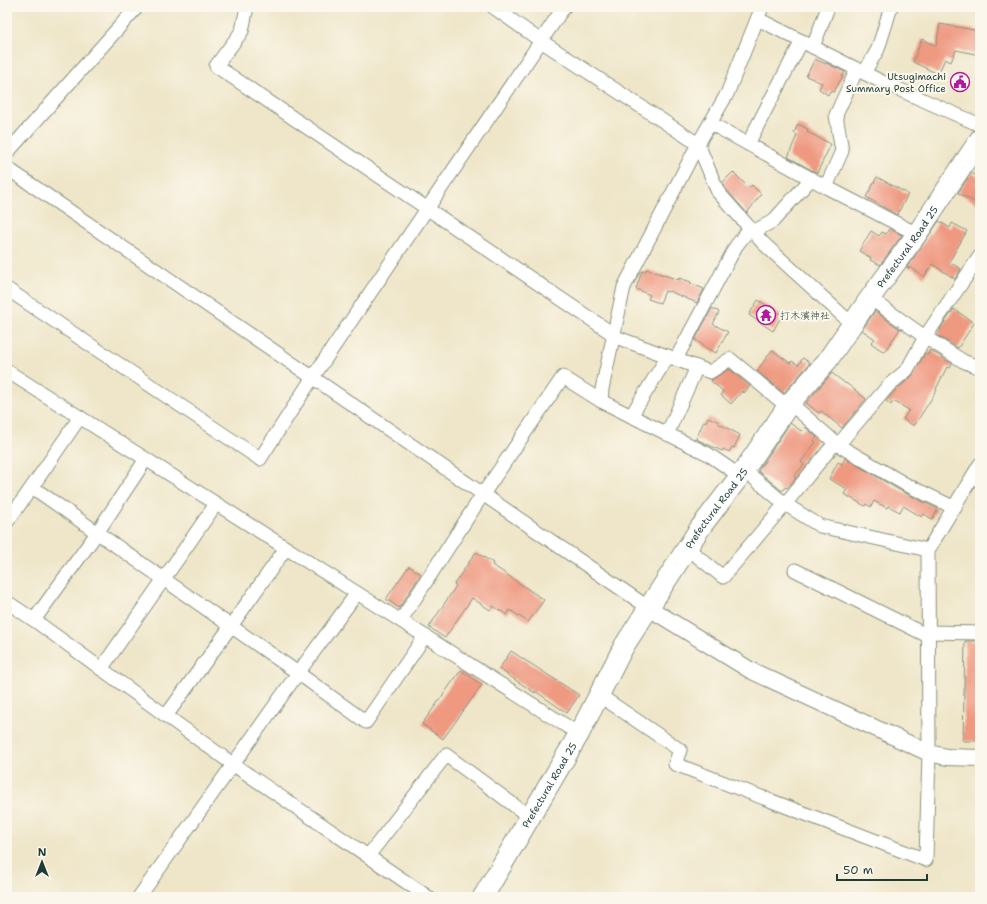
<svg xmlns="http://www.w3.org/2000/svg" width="987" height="904" viewBox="0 0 987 904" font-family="'Shantell Sans','Klee One',sans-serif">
<rect width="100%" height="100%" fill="#fbf7ec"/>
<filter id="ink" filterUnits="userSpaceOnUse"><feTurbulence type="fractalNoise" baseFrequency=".025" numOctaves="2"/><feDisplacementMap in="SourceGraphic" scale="8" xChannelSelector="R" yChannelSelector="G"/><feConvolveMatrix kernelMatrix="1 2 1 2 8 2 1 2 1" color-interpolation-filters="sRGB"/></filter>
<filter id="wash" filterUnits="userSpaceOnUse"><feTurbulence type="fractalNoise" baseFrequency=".012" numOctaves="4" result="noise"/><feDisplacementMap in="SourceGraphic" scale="16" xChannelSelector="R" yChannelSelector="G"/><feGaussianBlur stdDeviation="0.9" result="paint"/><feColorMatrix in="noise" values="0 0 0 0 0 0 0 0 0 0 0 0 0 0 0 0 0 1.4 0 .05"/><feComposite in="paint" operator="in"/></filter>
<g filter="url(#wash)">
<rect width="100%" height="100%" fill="#efe6c9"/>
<g id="blocks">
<g fill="#ef9981">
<path d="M940,24L980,31V55L956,50L951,62L945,59L938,74L913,62L922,39L936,46Z"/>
<path d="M815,59L826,64V63L845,72L834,92L830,91L828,95L819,89L822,83L806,76Z"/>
<path d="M798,124L808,129L807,132L831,144L817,173L788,157L797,135L794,133Z"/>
<path d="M733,172L749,188L752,185L761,194L747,213L725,188L723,182Z"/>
<path d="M971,173L980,177L976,184L980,186V205L958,193Z"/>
<path d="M877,177L908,194L897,215L866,197Z"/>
<path d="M939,221L950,228L952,223L967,231L949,262L961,269L955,279L932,264L924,277L910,267L909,269L907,267Z"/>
<path d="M889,229L902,235L880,265L870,260L871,258L859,251L871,231L879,236L882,232L886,234Z"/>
<path d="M646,269L679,280V278L691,282L690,283L704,289L697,303L669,291L668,292L665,291L660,303L648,299L650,295L636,289L642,271L645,272Z"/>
<path d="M758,300L782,315L773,331L749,315Z"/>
<path d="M712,308L719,312L713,324L728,332L716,353L702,346L703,345L695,340Z"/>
<path d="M954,309L974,323L958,348L937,335L941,330L940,329Z"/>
<path d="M875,311L900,329L884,352L871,343L875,339L862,330Z"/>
<path d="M772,350L790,363L792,361L798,365L803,358L810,363L784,393L757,371Z"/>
<path d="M930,350L952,364L950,368L947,367L936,389L937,390L914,426L903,419L909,410L893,401L891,405L886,401L895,391L912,376L925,353L928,355Z"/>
<path d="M729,369L750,386L744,393L742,391L731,404L721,395L723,391L711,381L713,379Z"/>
<path d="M832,373L846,384V383L866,399L842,428L821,411L819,413L806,403Z"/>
<path d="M708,417L719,422L718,423L740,435L734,448L732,447L729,452L723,449L722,451L696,439L704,421L706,422Z"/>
<path d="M790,423L801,431L805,427L817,437L814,441L816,442L801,462L804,465L794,476L796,478L787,488L785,487L782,491L758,471Z"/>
<path d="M845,458L901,491L938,509L932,519L924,514L922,517L903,506L900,512L888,506L887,508L874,501L871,507L866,504L865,506L844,494L847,489L829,479L838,462L842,464Z"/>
<path d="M476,552L493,563L492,565L500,570L544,600L528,622L510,610L507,615L493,606L490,610L472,598L445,638L429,627L456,586L454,584Z"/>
<path d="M409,566L421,574L399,608L386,599Z"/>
<path d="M965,641H980V741H963Z"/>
<path d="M511,651L579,695L567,713L535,691V693L499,669Z"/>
<path d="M461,670L482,685L443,739L422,724Z"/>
</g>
</g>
</g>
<g filter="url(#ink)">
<use href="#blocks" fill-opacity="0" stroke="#87927e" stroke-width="1"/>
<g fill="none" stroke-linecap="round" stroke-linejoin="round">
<defs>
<g id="minor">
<path d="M247,7L242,31L216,66L613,334"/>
<path d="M493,7L541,41L698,144L718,192L763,243L852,324"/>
<path d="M758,19L882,82L980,125"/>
<path d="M813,47L828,7"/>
<path d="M864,73L878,49L891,7"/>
<path d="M710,123L826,187L917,234"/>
<path d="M748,144L767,107L802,41"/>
<path d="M7,153L137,7"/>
<path d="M7,168L649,608"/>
<path d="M826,187L842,151L836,115L857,69"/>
<path d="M753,232L773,221L811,179"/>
<path d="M7,289L260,459L313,377L564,7"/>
<path d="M870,298L925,337L963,361L980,368"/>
<path d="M613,336L710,372L730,359L788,407"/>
<path d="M676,359L736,246L750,228"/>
<path d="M7,371L357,593L579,734"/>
<path d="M790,403L838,445L905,484L955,508"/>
<path d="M631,416L668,356"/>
<path d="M667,434L697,367"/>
<path d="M838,445L889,385L907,370L925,337L980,256"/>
<path d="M744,470L785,504L820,526L928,550"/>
<path d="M740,476L708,454L601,401L602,389L624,287L698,144L727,94L762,7"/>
<path d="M32,487L298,673L366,722L425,636"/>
<path d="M7,522L32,487L80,417"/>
<path d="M687,548L723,577L785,504L835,443"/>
<path d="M795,570L928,636"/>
<path d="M7,602L34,620L234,765L428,897"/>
<path d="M34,620L97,533L146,459"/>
<path d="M401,620L483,494L563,377L601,401"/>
<path d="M928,632L980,633"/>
<path d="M101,669L216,504"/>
<path d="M599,695L680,750L675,764L926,860L929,753L928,550L980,464"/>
<path d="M166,716L231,626L286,548"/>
<path d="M368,856L446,755L530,817"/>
<path d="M139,897L298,673L357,593"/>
</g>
<path id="tertiary" d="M649,608L750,670L929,753L947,757L980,758"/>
<g id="primary">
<path id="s1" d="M483,897L579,734L624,646L700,528L740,476L790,403L827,361L870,298L917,234L980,139"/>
</g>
</defs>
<use href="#minor" stroke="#87927e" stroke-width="15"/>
<use href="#tertiary" stroke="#87927e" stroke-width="18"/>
<use href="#primary" stroke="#87927e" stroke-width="22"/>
<use href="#minor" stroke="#fff" stroke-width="13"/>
<use href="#tertiary" stroke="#fff" stroke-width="16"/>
<use href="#primary" stroke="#fff" stroke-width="20"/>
</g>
</g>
<defs>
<symbol id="civic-ring" viewBox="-11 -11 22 22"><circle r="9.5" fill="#fbf7ec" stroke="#b5179e" stroke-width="1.5"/><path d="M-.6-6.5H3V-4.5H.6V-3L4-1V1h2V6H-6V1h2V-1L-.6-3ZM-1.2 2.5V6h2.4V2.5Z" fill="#b5179e"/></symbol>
<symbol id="temple-ring" viewBox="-11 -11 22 22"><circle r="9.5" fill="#fbf7ec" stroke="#b5179e" stroke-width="1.5"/><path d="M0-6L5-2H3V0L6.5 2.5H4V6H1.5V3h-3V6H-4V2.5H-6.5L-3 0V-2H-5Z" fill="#b5179e"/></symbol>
</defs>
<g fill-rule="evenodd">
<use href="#civic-ring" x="949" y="71" width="22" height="22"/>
<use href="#temple-ring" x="755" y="304" width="22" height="22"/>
</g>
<g text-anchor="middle" stroke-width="4" stroke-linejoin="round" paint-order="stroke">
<g font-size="10" fill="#1f3d34" stroke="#fbf7ec" text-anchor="end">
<text x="946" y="80">Utsugimachi<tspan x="946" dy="12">Summary Post Office</tspan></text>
<text x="780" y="319" text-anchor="start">打木濱神社</text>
</g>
<g font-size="10" fill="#1f3d34" stroke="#fbf7ec">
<text dy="4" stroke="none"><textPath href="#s1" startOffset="778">Prefectural Road 25</textPath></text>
<text dy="4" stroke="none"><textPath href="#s1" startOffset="454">Prefectural Road 25</textPath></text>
<text dy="4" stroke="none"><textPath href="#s1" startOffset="130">Prefectural Road 25</textPath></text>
</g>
</g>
<rect width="987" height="904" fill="none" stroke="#fbf7ec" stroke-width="24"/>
<g transform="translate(42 862)" stroke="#fbf7ec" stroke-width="3" paint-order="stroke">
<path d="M0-3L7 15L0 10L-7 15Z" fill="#1f3d34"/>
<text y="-6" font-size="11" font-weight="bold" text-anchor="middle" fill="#1f3d34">N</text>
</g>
<path d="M837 874v6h90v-6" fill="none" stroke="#1f3d34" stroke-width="2"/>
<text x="843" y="874" font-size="12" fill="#1f3d34" stroke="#fbf7ec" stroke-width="3" paint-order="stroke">50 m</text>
</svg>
